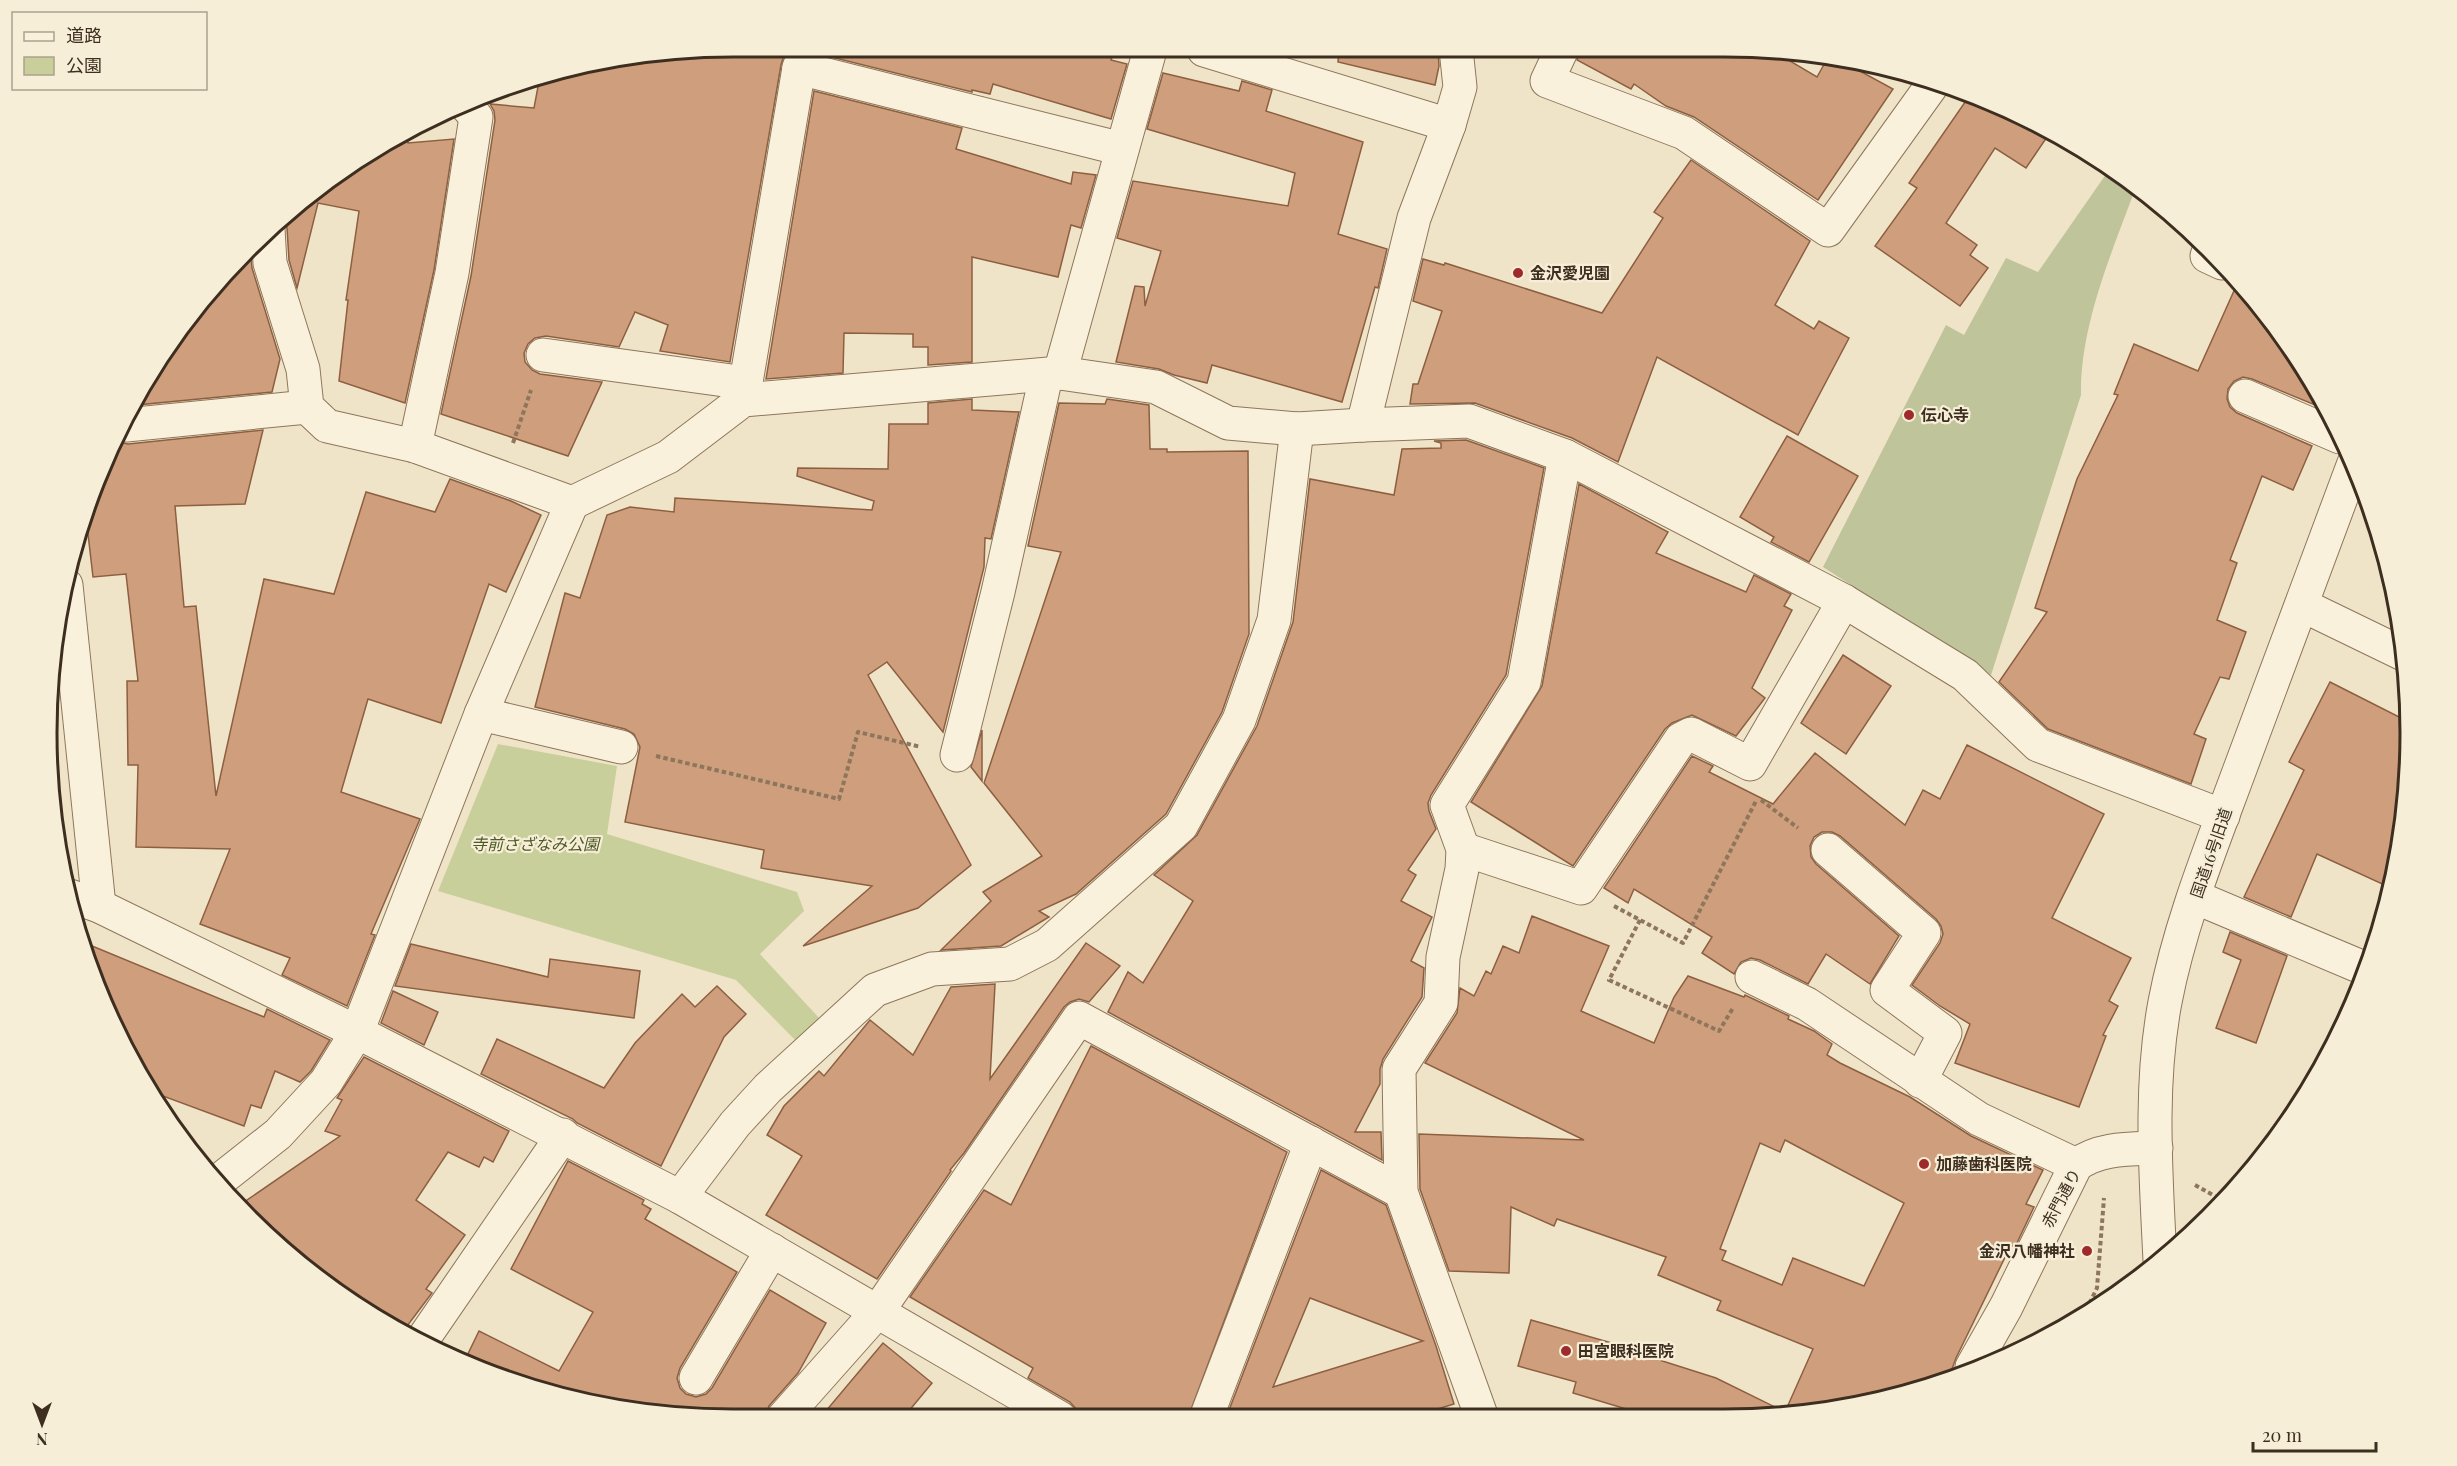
<svg xmlns="http://www.w3.org/2000/svg" width="2457" height="1466" viewBox="0 0 2457 1466" font-family="'Playfair Display','Noto Sans JP',serif">
<rect width="100%" height="100%" fill="#f0e4c8"/>
<path fill="#c9cf9b" d="M498,744L617,766L607,834L797,892L804,911L760,954L821,1020L798,1043L736,980L438,891Z"/>
<path fill="#bfc49a" d="M2111,167L2136,187C2112,252 2080,325 2081,395L1991,675L1823,567L1946,325L1964,335L2006,258L2038,272Z"/>
<g fill="#cf9f7d" stroke="#8d5f41" stroke-width="1.5" fill-rule="evenodd">
<path d="M1768,48L1817,77L1827,59L1847,64L1893,89L1818,200L1694,117L1666,106L1634,84L1631,89L1577,60L1581,49Z"/>
<path d="M1438,49L1439,66L1435,85L1338,62L1339,50Z"/>
<path d="M1114,51L1111,60L1127,64L1111,119L993,84L990,94L972,90V92L823,55V52Z"/>
<path d="M643,52H785L781,65L730,362L660,351L668,325L635,312L619,347L546,336L535,338L528,344L524,353L525,362L532,370L540,374L602,382L568,456L441,414L471,276L495,120L494,111L490,104L534,108L540,76Z"/>
<path d="M1163,73L1239,91L1242,81L1272,90L1266,111L1363,142L1338,234L1387,249L1378,288L1375,287L1342,402L1212,365L1207,383L1174,375L1159,369L1116,362L1135,286L1144,287L1145,306L1161,251L1117,238L1133,181L1288,206L1295,173L1147,129Z"/>
<path d="M814,91L962,128L956,149L1071,184L1073,172L1096,175L1081,228L1071,225L1058,277L972,257V362L928,365V347H913V334L844,333L843,373L766,379Z"/>
<path d="M1970,95L2049,134L2026,168L1995,148L1946,223L1977,245L1970,255L1988,268L1960,306L1875,246L1917,188L1909,183Z"/>
<path d="M406,132L408,143L454,139L434,270L405,403L339,381L348,300H346L359,211L318,203L297,288L289,260L287,228L282,217L315,188Z"/>
<path d="M1691,160L1810,241L1775,305L1814,329L1819,321L1849,338L1798,435L1657,357L1618,462L1572,438L1475,403L1410,404L1413,384H1418L1442,311L1413,301L1423,259L1444,265L1445,263L1602,313L1663,218L1654,212Z"/>
<path d="M250,245L252,268L280,359L272,392L136,405L163,351Z"/>
<path d="M2238,282L2295,352L2325,409L2252,379L2243,377L2234,381L2228,389L2227,399L2230,407L2237,413L2312,446L2293,490L2262,476L2230,560L2237,563L2217,620L2246,632L2229,679L2220,677L2194,734L2206,739L2191,784L2048,729L1999,682L2047,612L2035,608L2077,479L2118,395L2114,394L2134,344L2198,371Z"/>
<path d="M972,399V410L1019,412L991,539L985,538L984,567L943,732L887,662L868,675L971,865L918,908L803,946L872,886L761,868L764,850L625,822L640,747L634,734L625,729L535,707L565,593L580,598L607,515L630,507L674,512L675,498L872,510L874,501L797,476L798,468L888,469L889,424H928V403Z"/>
<path d="M1107,399L1149,405L1150,449H1167V452L1248,451L1249,634L1222,712L1166,814L1076,894L1039,911L1049,917L1001,946L941,950L991,901L983,892L1042,856L984,783L1061,552L1028,546L1059,403L1105,404Z"/>
<path d="M263,430L245,504L175,506L184,607L196,606L216,796L264,579L334,594L366,492L435,512L450,479L511,501L541,515L506,592L489,584L441,723L368,699L341,792L420,819L371,934L375,935L347,1006L282,975L290,958L200,924L230,849L136,847L138,765H128L127,681H138L126,574L93,577L85,508L118,442L128,444Z"/>
<path d="M1787,436L1858,476L1809,562L1771,542L1774,537L1740,517Z"/>
<path d="M1466,440L1544,468L1506,675L1431,795L1428,803L1429,811L1436,829L1408,870L1416,875L1401,901L1432,917L1411,961L1424,968L1422,997L1383,1059L1380,1069V1084L1355,1132H1381L1382,1160L1108,1012L1128,972L1143,983L1193,901L1154,875L1197,835L1257,726L1293,622L1310,479L1394,495L1402,449L1441,448V443L1434,441Z"/>
<path d="M1579,484L1668,532L1656,553L1746,592L1754,575L1791,594L1784,606L1792,610L1752,688L1765,698L1736,736L1692,715L1672,723L1665,729L1573,866L1471,802L1542,686Z"/>
<path d="M1843,655L1891,686L1846,754L1801,723Z"/>
<path d="M2330,682L2409,722L2410,733L2397,867L2391,888L2317,854L2291,917L2244,897L2304,770L2289,762Z"/>
<path d="M982,730V781L971,767Z"/>
<path d="M1967,745L2104,814L2052,918L2131,958L2109,1001L2118,1006L2103,1035L2106,1036L2079,1107L1955,1063L1970,1024L1940,1006L1912,985L1940,943L1943,934L1941,926L1936,919L1840,836L1832,832H1822L1814,837L1810,846L1811,857L1816,864L1899,936L1870,984L1826,954L1808,984L1760,960L1751,958L1741,962L1734,974L1702,953L1712,937L1634,889L1628,903L1604,888L1692,756L1713,766L1709,772L1773,804L1815,753L1905,825L1923,790L1940,799Z"/>
<path d="M1532,916L1609,946L1581,1011L1654,1043L1674,997L1688,976L1744,997L1745,995L1789,1016L1788,1019L1814,1031L1832,1044L1827,1055L1840,1063L1910,1097L1971,1136L2043,1170L2026,1204L2034,1207L2015,1247L2011,1245L1956,1358L1949,1377L1902,1396L1769,1418H1656L1573,1393L1576,1382L1518,1366L1531,1320L1612,1343V1345L1716,1378L1785,1412L1813,1349L1717,1310L1721,1301L1658,1275L1666,1257L1557,1219L1554,1226L1511,1207L1509,1273L1449,1271L1420,1189L1419,1134L1584,1140L1425,1063L1457,1013L1460,988L1474,996L1486,971L1491,974L1503,946L1519,953ZM1785,1140L1904,1203L1864,1286L1793,1258L1782,1285L1722,1260L1726,1251L1720,1249L1760,1143L1780,1152Z"/>
<path d="M2230,932L2287,956L2256,1043L2216,1028L2241,960L2223,952Z"/>
<path d="M80,941L264,1017L267,1009L330,1040L311,1071L300,1082L275,1071L261,1108L251,1105L244,1126L152,1092L117,1037Z"/>
<path d="M1086,943L1120,966L1089,1002L1079,999L1070,1002L1064,1007L964,1153L950,1170L951,1171L877,1279L766,1215L802,1156L767,1135L784,1106L819,1071L824,1076L870,1020L913,1055L951,987L995,984L990,1079Z"/>
<path d="M411,944L548,977L550,959L640,971L634,1018L395,986Z"/>
<path d="M717,986L746,1014L724,1037L661,1166L577,1123L573,1119L481,1074L497,1039L604,1088L635,1043L682,994L695,1007Z"/>
<path d="M393,991L438,1012L424,1045L381,1023Z"/>
<path d="M1091,1046L1287,1152L1188,1418H1079L1076,1409L1070,1402L1028,1378L1033,1368L910,1297L984,1190L1011,1205Z"/>
<path d="M364,1057L509,1131L493,1162L484,1157L479,1167L448,1152L416,1200L465,1235L426,1289L432,1293L404,1330L386,1321L277,1243L248,1219L237,1207L340,1136L325,1131L342,1100L337,1098Z"/>
<path d="M568,1161L644,1200L642,1204L651,1209L645,1219L737,1272L680,1368L677,1378L680,1388L686,1394L696,1397L706,1394L712,1388L770,1290L826,1323L798,1373L769,1406L765,1418H688L512,1383L465,1360L479,1331L559,1371L593,1312L511,1269Z"/>
<path d="M1321,1170L1386,1205L1436,1346L1454,1404L1408,1418H1226ZM1310,1298L1423,1341L1273,1387Z"/>
<path d="M883,1343L932,1383L903,1418H820Z"/>
</g>
<g fill="none" stroke-linecap="round" stroke-linejoin="round">
<defs>
<g id="minor">
<path d="M1456,49L1460,87L1449,125L1414,218L1363,425L1469,421L1565,456L1844,601L1965,675L2038,745L2223,816"/>
<path d="M1562,49L1547,81L1684,133L1828,230L1935,81"/>
<path d="M1204,50L1449,125"/>
<path d="M799,68L1122,149"/>
<path d="M268,229L270,263L303,369L307,407L327,426L415,446L572,503L668,457L743,400L1060,373L1156,387L1228,423L1297,429L1363,425"/>
<path d="M2210,248L2207,256L2222,263"/>
<path d="M543,355L746,383"/>
<path d="M1060,373L1150,50"/>
<path d="M2245,396L2340,437"/>
<path d="M743,400L799,68L805,52"/>
<path d="M126,425L307,407"/>
<path d="M415,446L452,273L476,117L464,103"/>
<path d="M66,585L99,906"/>
<path d="M2302,605L2403,654"/>
<path d="M481,714L621,747"/>
<path d="M957,755L998,592L1046,376"/>
<path d="M1463,849L1581,888L1681,739L1691,734L1750,764L1844,601"/>
<path d="M1828,850L1924,933L1887,990L1945,1033L1920,1081"/>
<path d="M67,895L99,906L357,1032L680,1197L1060,1418"/>
<path d="M2195,897L2366,969"/>
<path d="M1752,977L1807,1004L1979,1119L2076,1165"/>
<path d="M216,1183L278,1134L326,1082L357,1032L481,714L572,503"/>
<path d="M680,1197L735,1124L768,1088L875,990L932,969L1010,964L1047,945L1181,826L1239,720L1274,620L1297,429"/>
<path d="M2160,1261C2156,1175 2149,1087 2165,1002C2180,923 2212,845 2240,769C2278,667 2316,565 2354,463"/>
<path d="M423,1339L563,1135"/>
<path d="M1972,1367L2006,1307L2076,1165C2099,1148 2128,1149 2156,1148"/>
<path d="M696,1378L772,1250"/>
<path d="M783,1418L878,1311L1079,1018L1401,1192"/>
<path d="M1206,1418L1311,1143"/>
<path d="M1482,1418L1401,1192L1399,1069L1441,1003L1443,957L1462,869L1463,849L1447,805L1524,682L1565,456"/>
</g>
</defs>
<use href="#minor" stroke="#8d765c" stroke-width="35"/>
<g stroke="#8d765c" stroke-width="4" stroke-dasharray="4.5 3" stroke-linecap="butt">
<path d="M513,443L531,390"/>
<path d="M656,756L839,799L858,732L921,747"/>
<path d="M1761,800L1798,828"/>
<path d="M1614,906L1683,943L1756,801"/>
<path d="M1640,920L1609,980L1719,1031L1733,1008"/>
<path d="M2195,1185L2220,1199"/>
<path d="M2083,1317L2097,1288L2104,1198"/>
</g>
<use href="#minor" stroke="#faf1dc" stroke-width="33"/>
</g>
<g fill="#9e2a2b" stroke="#f7eed8" stroke-width="2">
<circle cx="1518" cy="273" r="6"/>
<circle cx="1909" cy="415" r="6"/>
<circle cx="1924" cy="1164" r="6"/>
<circle cx="2087" cy="1251" r="6"/>
<circle cx="1566" cy="1351" r="6"/>
</g>
<g text-anchor="middle" stroke-width="4.5" stroke-linejoin="round" paint-order="stroke">
<g font-size="16" font-weight="bold" fill="#3d2e20" stroke="#f7eed8" text-anchor="start">
<text x="1530" y="279">金沢愛児園</text>
<text x="1921" y="421">伝心寺</text>
<text x="1936" y="1170">加藤歯科医院</text>
<text x="2075" y="1257" text-anchor="end">金沢八幡神社</text>
<text x="1578" y="1357">田宮眼科医院</text>
</g>
<g font-size="16" font-style="italic" fill="#4d5a26" stroke="#f7eed8">
<text x="535" y="850">寺前さざなみ公園</text>
</g>
<g font-size="16" fill="#3d2e20" stroke="#f7eed8">
<text transform="translate(2211 853) rotate(-71)" y="6">国道16号旧道</text>
<text transform="translate(2061 1198) rotate(-62)" y="6">赤門通り</text>
</g>
</g>
<path d="M0 0H2457V1466H0ZM733 57H1724A676 676 0 0 1 2400 733V733A676 676 0 0 1 1724 1409H733A676 676 0 0 1 57 733V733A676 676 0 0 1 733 57Z" fill="#f7eed8" fill-rule="evenodd"/>
<path fill="none" stroke="#3d2e20" stroke-width="3" d="M733 57H1724A676 676 0 0 1 2400 733V733A676 676 0 0 1 1724 1409H733A676 676 0 0 1 57 733V733A676 676 0 0 1 733 57Z"/>
<rect x="12" y="12" width="195" height="78" fill="#f7eed8" stroke="#ada18e" stroke-width="1.5"/>
<rect x="24" y="32" width="30" height="9" fill="#faf1dc" stroke="#ada18e" stroke-width="1.5"/>
<text x="66" y="42" font-size="18" fill="#3d2e20">道路</text>
<rect x="24" y="57" width="30" height="18" fill="#c9cf9b" stroke="#ada18e" stroke-width="1.5"/>
<text x="66" y="72" font-size="18" fill="#3d2e20">公園</text>
<g transform="translate(42 1424) rotate(180)" stroke="#f7eed8" stroke-width="4.5" paint-order="stroke">
<path d="M0-4.5L10 22L0 15L-10 22Z" fill="#3d2e20"/>
<text y="-9" font-size="16" font-weight="bold" text-anchor="middle" fill="#3d2e20">N</text>
</g>
<path d="M2253 1442v9h123v-9" fill="none" stroke="#3d2e20" stroke-width="3"/>
<text x="2262" y="1442" font-size="18" fill="#3d2e20" stroke="#f7eed8" stroke-width="4.5" paint-order="stroke">20 m</text>
</svg>
